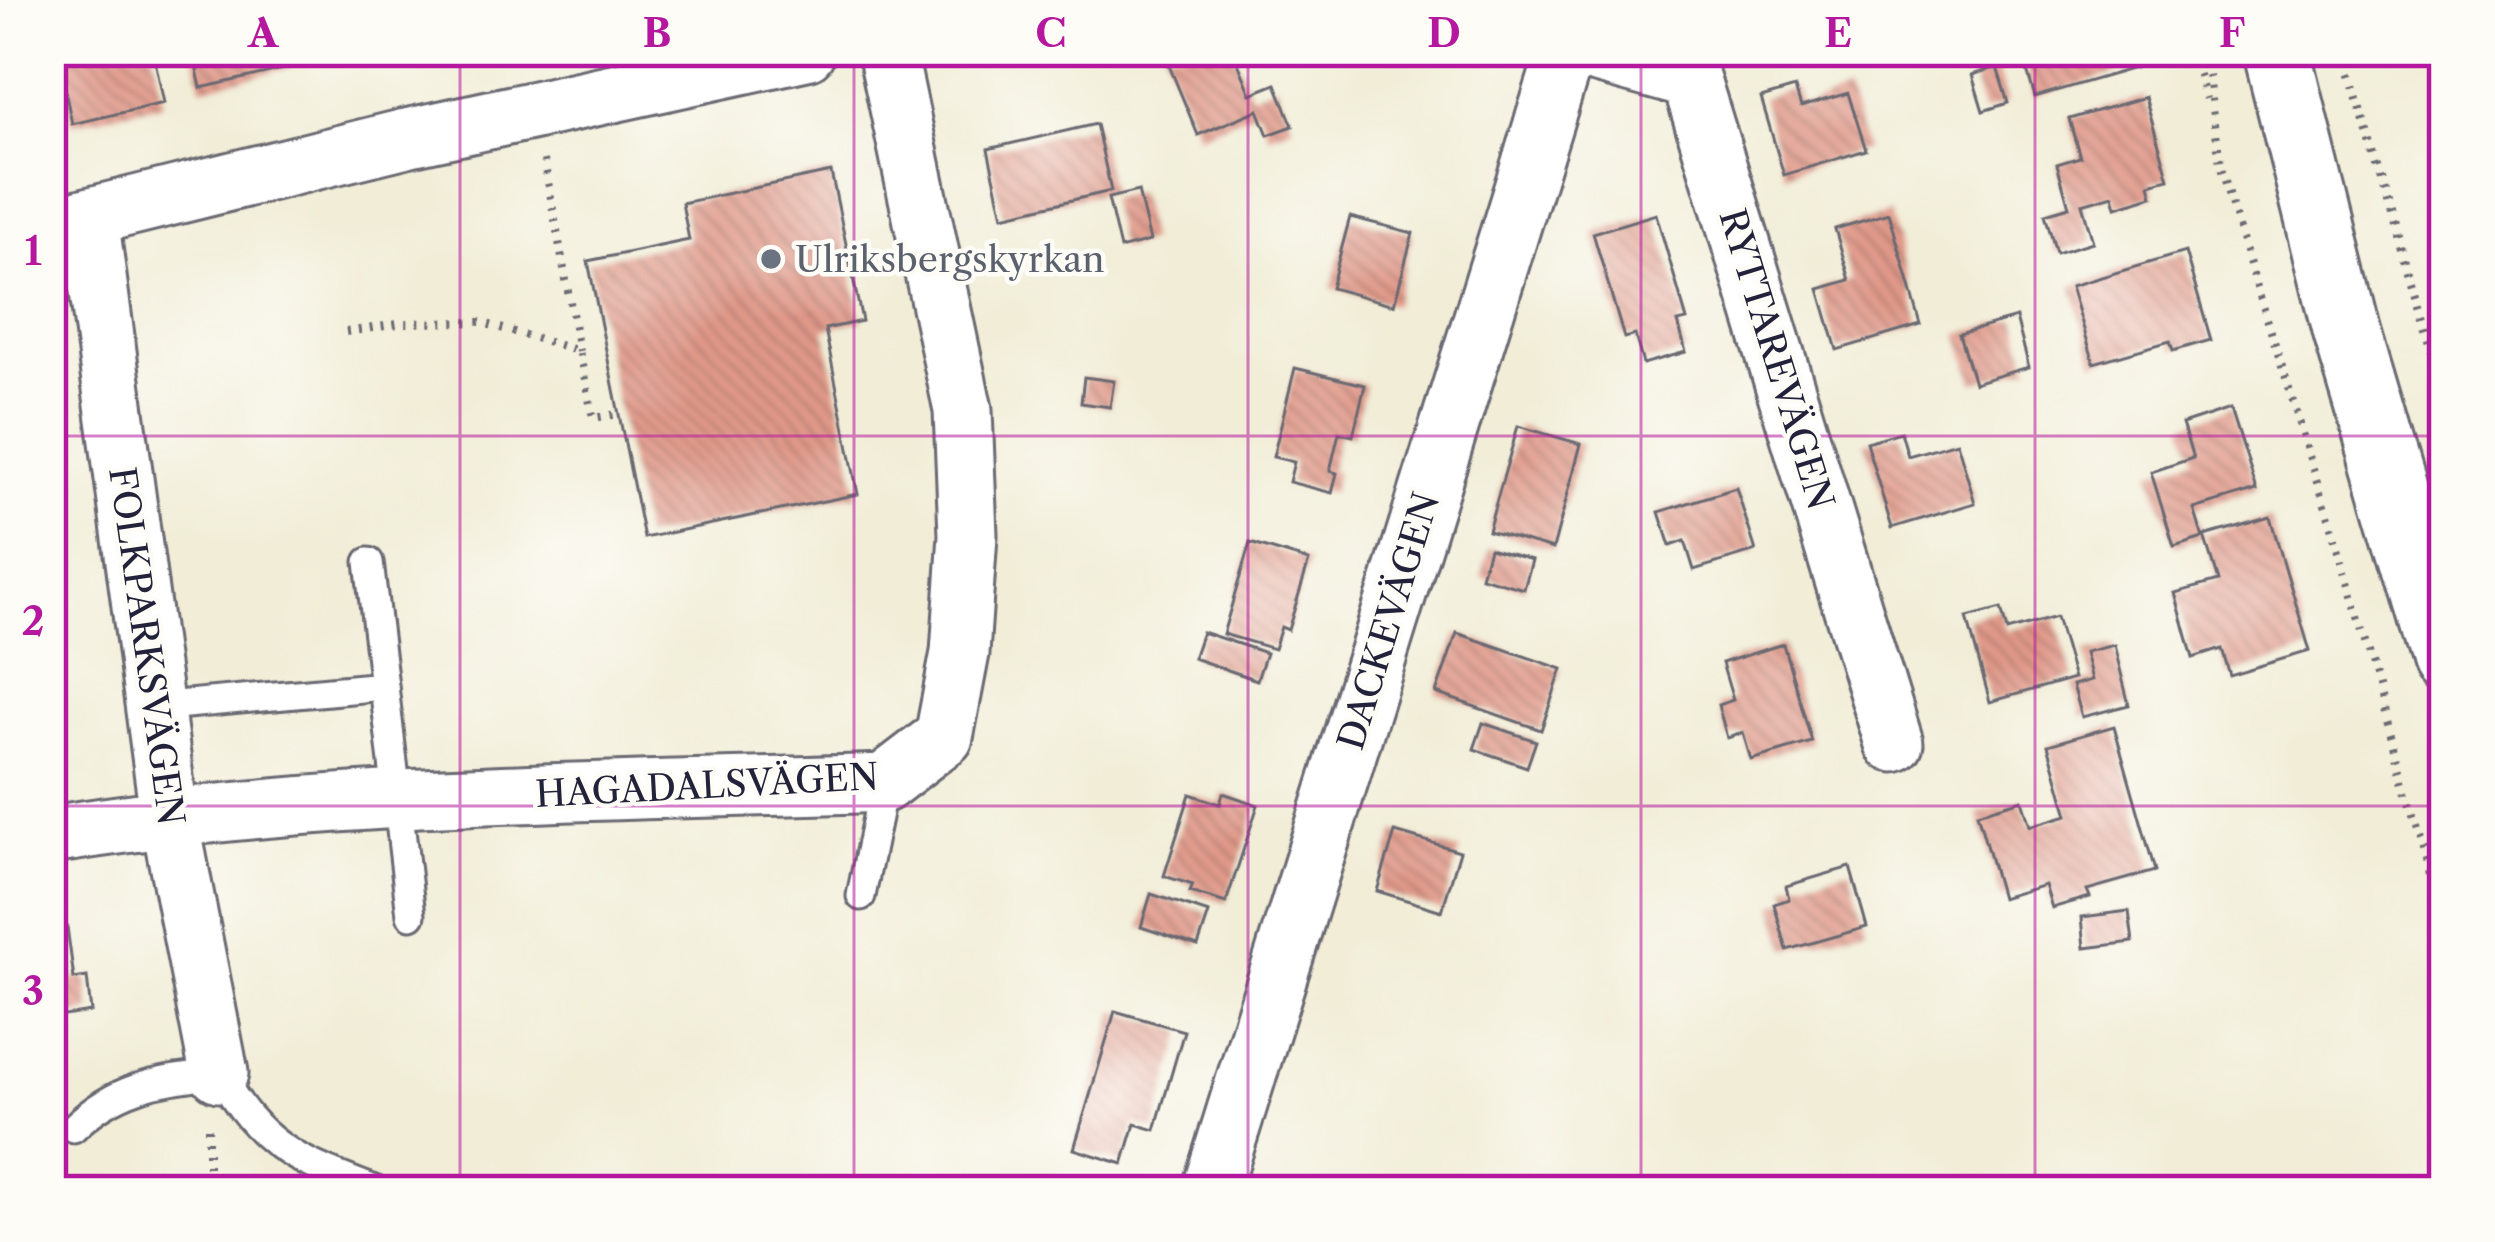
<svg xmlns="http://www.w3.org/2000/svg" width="2495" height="1242" viewBox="0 0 2495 1242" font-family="'Libre Caslon Text',serif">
<defs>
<pattern id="building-back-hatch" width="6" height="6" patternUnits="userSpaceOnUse" patternTransform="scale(3)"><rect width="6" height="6" fill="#e09989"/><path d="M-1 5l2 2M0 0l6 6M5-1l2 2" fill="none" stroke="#b57c71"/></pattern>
</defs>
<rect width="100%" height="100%" fill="#fdfcf7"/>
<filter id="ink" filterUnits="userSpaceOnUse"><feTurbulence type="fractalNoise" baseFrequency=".00833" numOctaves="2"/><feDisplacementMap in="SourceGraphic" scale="24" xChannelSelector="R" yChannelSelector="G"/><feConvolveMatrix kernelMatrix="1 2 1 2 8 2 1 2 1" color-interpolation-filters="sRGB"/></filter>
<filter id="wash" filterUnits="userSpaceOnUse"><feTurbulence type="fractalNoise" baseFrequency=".004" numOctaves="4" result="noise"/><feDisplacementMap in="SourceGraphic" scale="48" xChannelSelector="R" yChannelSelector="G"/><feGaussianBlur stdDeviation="2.7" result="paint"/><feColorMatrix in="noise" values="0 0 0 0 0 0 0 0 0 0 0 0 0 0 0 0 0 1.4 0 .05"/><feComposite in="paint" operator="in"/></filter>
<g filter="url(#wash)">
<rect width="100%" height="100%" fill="#f1edd7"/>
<g id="blocks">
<g fill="url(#building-back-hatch)">
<path d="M57,51H153L164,103L72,124Z"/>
<path d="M193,51H344L345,55L201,88Z"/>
<path d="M1163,51H1233L1251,94L1276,84L1293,126L1268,135L1258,110L1198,135Z"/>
<path d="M2021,51H2131L2135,68L2035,97Z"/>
<path d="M1997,67L2008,103L1983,111L1972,75Z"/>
<path d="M1795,88L1801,107L1848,93L1866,150L1784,175L1761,98Z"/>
<path d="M2145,97L2169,179L2150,184L2153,196L2116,207L2113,195L2082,204L2093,242L2056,253L2045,214L2069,207L2057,164L2080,157L2069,119Z"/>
<path d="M1096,124L1111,191L1003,216L988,149Z"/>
<path d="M831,172L862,321L825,329L858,494L644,538L588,261L689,240L682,203Z"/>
<path d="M1138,191L1150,241L1120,249L1108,198Z"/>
<path d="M1889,213L1921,325L1837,350L1819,289L1850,280L1835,229Z"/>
<path d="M1656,214L1687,320L1678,322L1686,352L1643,364L1635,335L1624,338L1593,233Z"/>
<path d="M1350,217L1413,233L1394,305L1331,288Z"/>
<path d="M2185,252L2211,340L2173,351L2170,341L2094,363L2071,286Z"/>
<path d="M2016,318L2029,367L1974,383L1959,334Z"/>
<path d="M1295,368L1365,385L1353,436L1339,433L1330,471L1337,473L1332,493L1289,482L1294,462L1273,457Z"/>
<path d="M1084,377L1114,381L1110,407L1081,403Z"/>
<path d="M2231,408L2257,490L2194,509L2203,538L2174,547L2151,472L2193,458L2182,424Z"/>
<path d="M1518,426L1581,444L1553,549L1488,531Z"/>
<path d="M1901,432L1908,456L1957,442L1975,503L1892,528L1866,442Z"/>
<path d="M1736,488L1756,551L1694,570L1685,541L1670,546L1659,512Z"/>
<path d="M2270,517L2310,651L2229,675L2221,649L2193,658L2175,593L2218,581L2204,536Z"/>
<path d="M1250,543L1309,561L1288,630L1281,627L1274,649L1223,634Z"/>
<path d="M1489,548L1532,560L1524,589L1481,577Z"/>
<path d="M2001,609L2007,631L2056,617L2074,678L1990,702L1967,618Z"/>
<path d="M1202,632L1266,653L1257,680L1193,658Z"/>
<path d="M1457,633L1562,669L1541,730L1436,693Z"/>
<path d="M1783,644L1812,742L1751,760L1743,733L1727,738L1718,705L1733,700L1722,663Z"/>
<path d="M2114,645L2129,705L2082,717L2073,685L2092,680L2085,652Z"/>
<path d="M51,705L63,775L51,777Z"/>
<path d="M1483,723L1536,741L1527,767L1474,749Z"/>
<path d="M2114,726L2155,871L2087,890L2090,897L2052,908L2045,885L2001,898L1977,813L2022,800L2030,826L2068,815L2048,745Z"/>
<path d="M1223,793L1258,805L1226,903L1190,892L1193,885L1164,876L1190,794L1220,804Z"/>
<path d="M1395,832L1460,851L1442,911L1377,891Z"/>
<path d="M1850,867L1867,927L1787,950L1774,904L1789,899L1786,886Z"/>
<path d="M1151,894L1209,913L1198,946L1141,927Z"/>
<path d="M2129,911L2133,942L2085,948L2082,917Z"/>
<path d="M67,927L74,979L87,977L91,1012L51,1018V930Z"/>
<path d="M1115,1011L1184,1031L1155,1130L1135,1124L1123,1164L1074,1149Z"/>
<path d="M1052,1176L1100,1190V1191H1048Z"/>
</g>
</g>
</g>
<g filter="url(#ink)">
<use href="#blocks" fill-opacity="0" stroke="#6a6972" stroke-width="3"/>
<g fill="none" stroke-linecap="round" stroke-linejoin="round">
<defs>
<g id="service">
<path d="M384,686L411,915"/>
<path d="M154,707L384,686L369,562"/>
<path d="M861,896L884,783"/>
<path d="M73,1128C119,1084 159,1081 219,1073C263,1150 298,1160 377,1191"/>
</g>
<g id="minor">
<path d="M1586,51L1691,80L1894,743"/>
<path d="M89,217L169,815L219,1073"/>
<path d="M51,226L406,138L806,51"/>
<path d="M51,835C323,790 608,793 884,783L944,737L960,653L968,535L963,410L887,51"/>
<path d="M1211,1191L1566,51"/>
</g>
<path id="secondary" d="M2277,51L2347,332L2444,660"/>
</defs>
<use href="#service" stroke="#6a6972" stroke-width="33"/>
<use href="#minor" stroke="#6a6972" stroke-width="63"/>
<use href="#secondary" stroke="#6a6972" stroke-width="72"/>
<g stroke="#6a6972" stroke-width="8" stroke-dasharray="3 9" stroke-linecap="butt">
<path d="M2192,51L2206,99"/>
<path d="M2206,51L2221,172L2332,526L2444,921"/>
<path d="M2344,51L2444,395"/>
<path d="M544,160L579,351"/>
<path d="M346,332L405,323L480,322L579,351L593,418L619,414"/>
<path d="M208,1128V1191"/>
</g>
<use href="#service" stroke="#fff" stroke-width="27"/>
<use href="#minor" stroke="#fff" stroke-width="57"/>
<use href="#secondary" stroke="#fff" stroke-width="66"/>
</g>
</g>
<path fill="none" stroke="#b5179e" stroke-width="3" stroke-opacity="0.55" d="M460,51V1191M854,51V1191M1248,51V1191M1641,51V1191M2035,51V1191M51,436H2444M51,806H2444"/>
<circle fill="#6b7280" stroke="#fdfcf7" stroke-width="4.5" cx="771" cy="259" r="12"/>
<g text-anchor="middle" stroke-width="9" stroke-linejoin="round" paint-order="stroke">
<g font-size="36" fill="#5b616d" stroke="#fdfcf7" text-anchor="start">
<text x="795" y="272">Ulriksbergskyrkan</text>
</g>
<g font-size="36" fill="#22223b" stroke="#fdfcf7">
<text transform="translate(1777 359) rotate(73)" y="13">RYTTAREVÄGEN</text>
<text transform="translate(1388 621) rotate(-73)" y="13">DACKEVÄGEN</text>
<text transform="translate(147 646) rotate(82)" y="13">FOLKPARKSVÄGEN</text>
<text transform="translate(707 785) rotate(-3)" y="13">HAGADALSVÄGEN</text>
</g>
</g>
<rect width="2495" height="1242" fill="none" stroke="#fdfcf7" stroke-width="132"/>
<rect x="66" y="66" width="2363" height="1110" fill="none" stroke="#b5179e" stroke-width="4.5"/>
<g font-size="39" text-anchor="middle" font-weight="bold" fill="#b5179e">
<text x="263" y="47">A</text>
<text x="657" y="47">B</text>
<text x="1051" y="47">C</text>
<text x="1444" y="47">D</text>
<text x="1838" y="47">E</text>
<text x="2232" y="47">F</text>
<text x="33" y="265">1</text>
<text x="33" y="635">2</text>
<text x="33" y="1005">3</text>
</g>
</svg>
